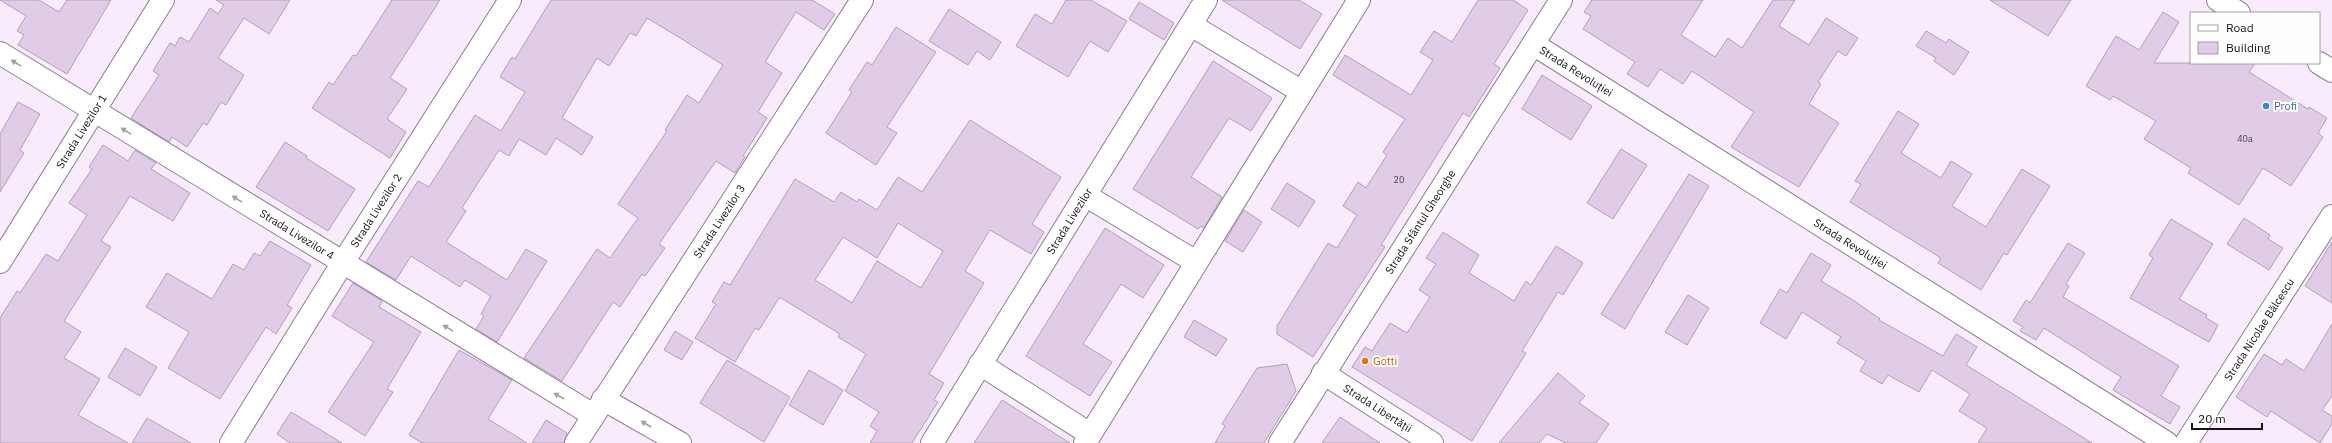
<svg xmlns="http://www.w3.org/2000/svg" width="2332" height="443" viewBox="0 0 2332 443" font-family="'IBM Plex Sans',sans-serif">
<rect width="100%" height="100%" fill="#f8ecfc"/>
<g fill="#e0cce6" stroke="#b29fb7" fill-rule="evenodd">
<path d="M0,0H39L59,12L67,0H111L67,74L18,45L24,35L17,31L26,16Z"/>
<path d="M216,0H290L269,34L244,18L218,58L244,75L226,105L221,102L207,125L203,123L187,147L172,137L169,142L131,118L159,75L153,71L170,43L175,46L180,37L189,42L210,8L218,14L224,5Z"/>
<path d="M392,0H440L390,78L407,89L387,119L406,132L390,158L312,108L329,82L333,85L353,55L356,56Z"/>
<path d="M551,0H812L835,14L824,30L796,12L765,62L782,73L758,112L767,118L743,156L745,157L735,173L716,161L659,244L665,248L645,276L642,274L620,307L613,302L562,381L524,358L597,249L610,258L638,218L618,204L667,131L665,130L687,95L699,103L723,65L677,36L647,18L636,36L630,33L609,66L597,58L562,118L593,137L582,155L556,138L546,155L519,139L509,156L499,150L462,208L466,211L446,242L507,280L526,249L547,261L497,342L476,329L484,316L481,314L491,296L465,280L460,287L411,256L396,280L366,262L418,181L429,187L475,115L501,131L525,92L500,77L512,57L515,59Z"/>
<path d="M1066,0H1091L1127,21L1108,52L1090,41L1068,77L1016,46L1035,14L1052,24Z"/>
<path d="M1222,0H1299L1322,14L1300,49Z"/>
<path d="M1478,0H1513L1528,10L1494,64L1500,68L1469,117L1463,113L1381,245L1385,247L1313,357L1277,334V326L1328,243L1337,248L1357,215L1343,206L1358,182L1366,188L1387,155L1383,152L1405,119L1333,75L1345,55L1411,95L1433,60L1420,52L1434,31L1452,42Z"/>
<path d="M1592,0H1703L1681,35L1715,57L1728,38L1742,48L1773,0H1795L1779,26L1809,45L1826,18L1858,38L1846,56L1838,51L1818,82L1821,84L1809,104L1839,123L1799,187L1731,147L1754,112L1692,71L1683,84L1660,69L1648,87L1627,74L1635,62L1583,29L1591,16L1584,12Z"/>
<path d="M1990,0H2071L2048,36Z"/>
<path d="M1139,2L1174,23L1164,40L1129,19Z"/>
<path d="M949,9L1001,42L990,60L977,51L968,65L929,41Z"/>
<path d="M2163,12L2179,22L2154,63H2255L2249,72L2308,109L2309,107L2327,118L2318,133L2323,137L2291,186L2263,168L2239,205L2188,173L2191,168L2144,139L2156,121L2113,96L2110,100L2086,86L2116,36L2139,50Z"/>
<path d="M896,27L936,52L887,127L897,133L876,165L826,133L852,92L849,90L867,62L872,65Z"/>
<path d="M1926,31L1946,43L1949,39L1969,52L1954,75L1934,61L1936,58L1916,46Z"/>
<path d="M1213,61L1272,98L1251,131L1229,118L1191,177L1222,197L1204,228L1201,226L1198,229L1133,189Z"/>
<path d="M1542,75L1592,106L1571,140L1522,109Z"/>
<path d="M18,102L40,114L20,150L24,153L0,192V134Z"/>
<path d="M1898,111L1919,124L1901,153L1941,178L1951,161L1972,174L1952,206L1986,227L2022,169L2050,186L2007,255L2004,253L1981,290L1938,263L1941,258L1850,202L1861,184L1855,181Z"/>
<path d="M970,120L1061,177L1032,224L1044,232L1031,254L990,230L965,271L984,283L929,374L944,383L934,400L938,402L912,443H870L877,431L870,426L879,412L845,391L866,354L838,337L840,334L781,298H779L759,330L755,328L735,362L695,338L716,304L712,302L724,282L730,285L795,179L834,202L841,192L857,202L859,199L877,210L898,177L922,192ZM898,223L943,251L921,288L877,261L852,303L815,280L843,237L877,258Z"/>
<path d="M285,142L307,156L306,158L355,189L328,231L256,187Z"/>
<path d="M103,145L128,161L135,150L156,163L151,169L190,193L173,221L130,196L101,241L111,247L64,321L81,332L64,358L100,379L78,415L128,443H0V318L17,291L20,293L46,254L58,261L87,215L69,203L92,169L89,167Z"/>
<path d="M1621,149L1647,165L1613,219L1587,203Z"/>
<path d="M1689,174L1709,186L1625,329L1601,314Z"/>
<path d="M1287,183L1315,201L1299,227L1271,209Z"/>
<path d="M1244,210L1262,222L1243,252L1225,241Z"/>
<path d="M2244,218L2270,235L2268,239L2283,248L2269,270L2227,244Z"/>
<path d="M2171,219L2213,244L2179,299L2207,315L2206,318L2218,325L2209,342L2130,298L2153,258L2149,255Z"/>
<path d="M1105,228L1164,265L1143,298L1121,284L1083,344L1112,362L1090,396L1026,356Z"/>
<path d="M1443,232L1479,255L1469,273L1514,301L1526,281L1531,285L1556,246L1583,263L1563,295L1558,292L1522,351L1526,353L1472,441L1352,367L1365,347L1372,351L1390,323L1407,333L1430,297L1419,290L1436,264L1426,258Z"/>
<path d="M270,241L311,265L287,305L292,308L276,334L266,327L220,399L168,368L189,332L146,307L167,273L212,299L233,264L244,270L254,253L260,256Z"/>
<path d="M2332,242V303L2305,286Z"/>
<path d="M2068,243L2085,253L2066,284L2069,286L2063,297L2179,366L2161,396L2180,407L2170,424L2113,390L2121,377L2044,328L2036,340L2020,331L2023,327L2013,321L2026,300L2030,303Z"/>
<path d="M1811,253L1831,265L1821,281L1853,300L1880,319L1879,320L1943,356L1956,334L1977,347L1966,365L2092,443H1978L1987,428L1959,411L1970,394L1932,370L1919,392L1888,375L1882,384L1860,371L1866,361L1837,343L1841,337L1802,312L1786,339L1760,323L1780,289L1787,293Z"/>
<path d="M353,283L382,301L379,307L421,332L387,389L393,392L365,436L328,412L374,342L332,316Z"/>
<path d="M1688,295L1709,308L1687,345L1665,332Z"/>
<path d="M1194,320L1227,339L1216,356L1184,337Z"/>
<path d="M2332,324V396L2322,410L2332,416V424L2320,443L2271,411L2267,417L2236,397L2264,354L2282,365L2286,359L2304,371Z"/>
<path d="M675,331L693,342L682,360L664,350Z"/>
<path d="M125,348L157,367L140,396L108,377Z"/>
<path d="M459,350L512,380L488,419L527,443H422L409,435Z"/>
<path d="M727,360L790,397L764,442L700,403Z"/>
<path d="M1287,364L1296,391L1264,443H1215L1225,426L1222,424L1257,368Z"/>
<path d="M809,370L843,390L823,425L789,405Z"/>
<path d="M1558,373L1585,396L1579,403L1609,424L1596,443H1566L1547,434L1539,443H1499Z"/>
<path d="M1002,400L1070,443H974Z"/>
<path d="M291,412L342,443H290L277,434Z"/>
<path d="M1340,417L1380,443H1322Z"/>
<path d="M147,418L191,443H132Z"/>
<path d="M546,420L567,433L564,443H532Z"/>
</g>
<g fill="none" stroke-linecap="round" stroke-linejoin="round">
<defs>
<g id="minor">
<path d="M2218,0L2239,13"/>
<path d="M1191,25L1302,92"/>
<path id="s1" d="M1533,44L2167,443"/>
<path id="s2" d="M0,53L593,415"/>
<path d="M2319,63L2332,71"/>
<path d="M1085,195L1196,262"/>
<path id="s3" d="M0,262L163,0"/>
<path d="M980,364L1090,434"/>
<path id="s4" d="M1323,373L1432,443"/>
<path d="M603,399L680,443"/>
<path id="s5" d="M231,443L342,264L510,0"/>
<path id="s6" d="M576,443L862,0"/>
<path id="s7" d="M932,443L1206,0"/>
<path d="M1085,443L1359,0"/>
<path id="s8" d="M1280,443L1561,0"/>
<path id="s9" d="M2186,443L2332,216"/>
</g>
</defs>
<use href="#minor" stroke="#8e7c94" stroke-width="24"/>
<use href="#minor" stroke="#fff" stroke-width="22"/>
</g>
<defs><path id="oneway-solid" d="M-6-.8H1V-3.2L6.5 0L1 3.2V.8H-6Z"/></defs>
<g fill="#a29fa3">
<use href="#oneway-solid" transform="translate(16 63) rotate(-148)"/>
<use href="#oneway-solid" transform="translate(126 131) rotate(-148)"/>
<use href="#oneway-solid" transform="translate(237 199) rotate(-148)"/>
<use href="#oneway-solid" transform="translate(448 328) rotate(-149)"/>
<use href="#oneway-solid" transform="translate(559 396) rotate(-150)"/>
<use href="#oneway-solid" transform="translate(646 424) rotate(-150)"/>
</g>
<circle fill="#3f7fe0" stroke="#fefefe" stroke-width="1.5" cx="2266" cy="106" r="4"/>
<circle fill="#e8710a" stroke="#fefefe" stroke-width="1.5" cx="1365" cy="361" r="4"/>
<g text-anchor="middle" stroke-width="4" stroke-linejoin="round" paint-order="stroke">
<g font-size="9" fill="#493f4c">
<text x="2245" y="142">40a</text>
<text x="1399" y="183">20</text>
</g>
<g font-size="11" fill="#171019" stroke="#fefefe">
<text dy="4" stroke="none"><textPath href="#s1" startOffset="51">Strada Revoluției</textPath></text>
<text dy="4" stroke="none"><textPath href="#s3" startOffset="154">Strada Livezilor 1</textPath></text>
<text dy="4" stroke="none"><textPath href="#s5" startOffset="274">Strada Livezilor 2</textPath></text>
<text dy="4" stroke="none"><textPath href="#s6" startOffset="264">Strada Livezilor 3</textPath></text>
<text dy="4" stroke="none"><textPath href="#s7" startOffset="261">Strada Livezilor</textPath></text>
<text dy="4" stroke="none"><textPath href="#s8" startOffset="262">Strada Sfântul Gheorghe</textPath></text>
<text dy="4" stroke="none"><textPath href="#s2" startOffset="348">Strada Livezilor 4</textPath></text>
<text dy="4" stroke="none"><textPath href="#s1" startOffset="375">Strada Revoluției</textPath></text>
<text dy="4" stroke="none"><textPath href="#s9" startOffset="135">Strada Nicolae Bălcescu</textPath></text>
<text dy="4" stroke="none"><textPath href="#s4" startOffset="65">Strada Libertății</textPath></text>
</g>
<g font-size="11" fill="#366cbe" stroke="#fefefe" text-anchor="start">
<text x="2274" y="110">Profi</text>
</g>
<g font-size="11" fill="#c56008" stroke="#fefefe" text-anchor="start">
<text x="1373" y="365">Gotti</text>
</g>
</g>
<rect x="2190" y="12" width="130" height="52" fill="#fefefe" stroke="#a29fa2"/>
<rect x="2198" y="25" width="20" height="6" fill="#ffffff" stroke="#a29fa2"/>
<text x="2226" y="32" font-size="12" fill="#171019">Road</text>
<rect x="2198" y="42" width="20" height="12" fill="#e0cce6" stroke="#a29fa2"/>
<text x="2226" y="52" font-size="12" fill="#171019">Building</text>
<path d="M2192 423v6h70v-6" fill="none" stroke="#171019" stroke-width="2"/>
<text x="2198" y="423" font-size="12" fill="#171019" stroke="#fefefe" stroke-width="3" paint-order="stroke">20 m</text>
</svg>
